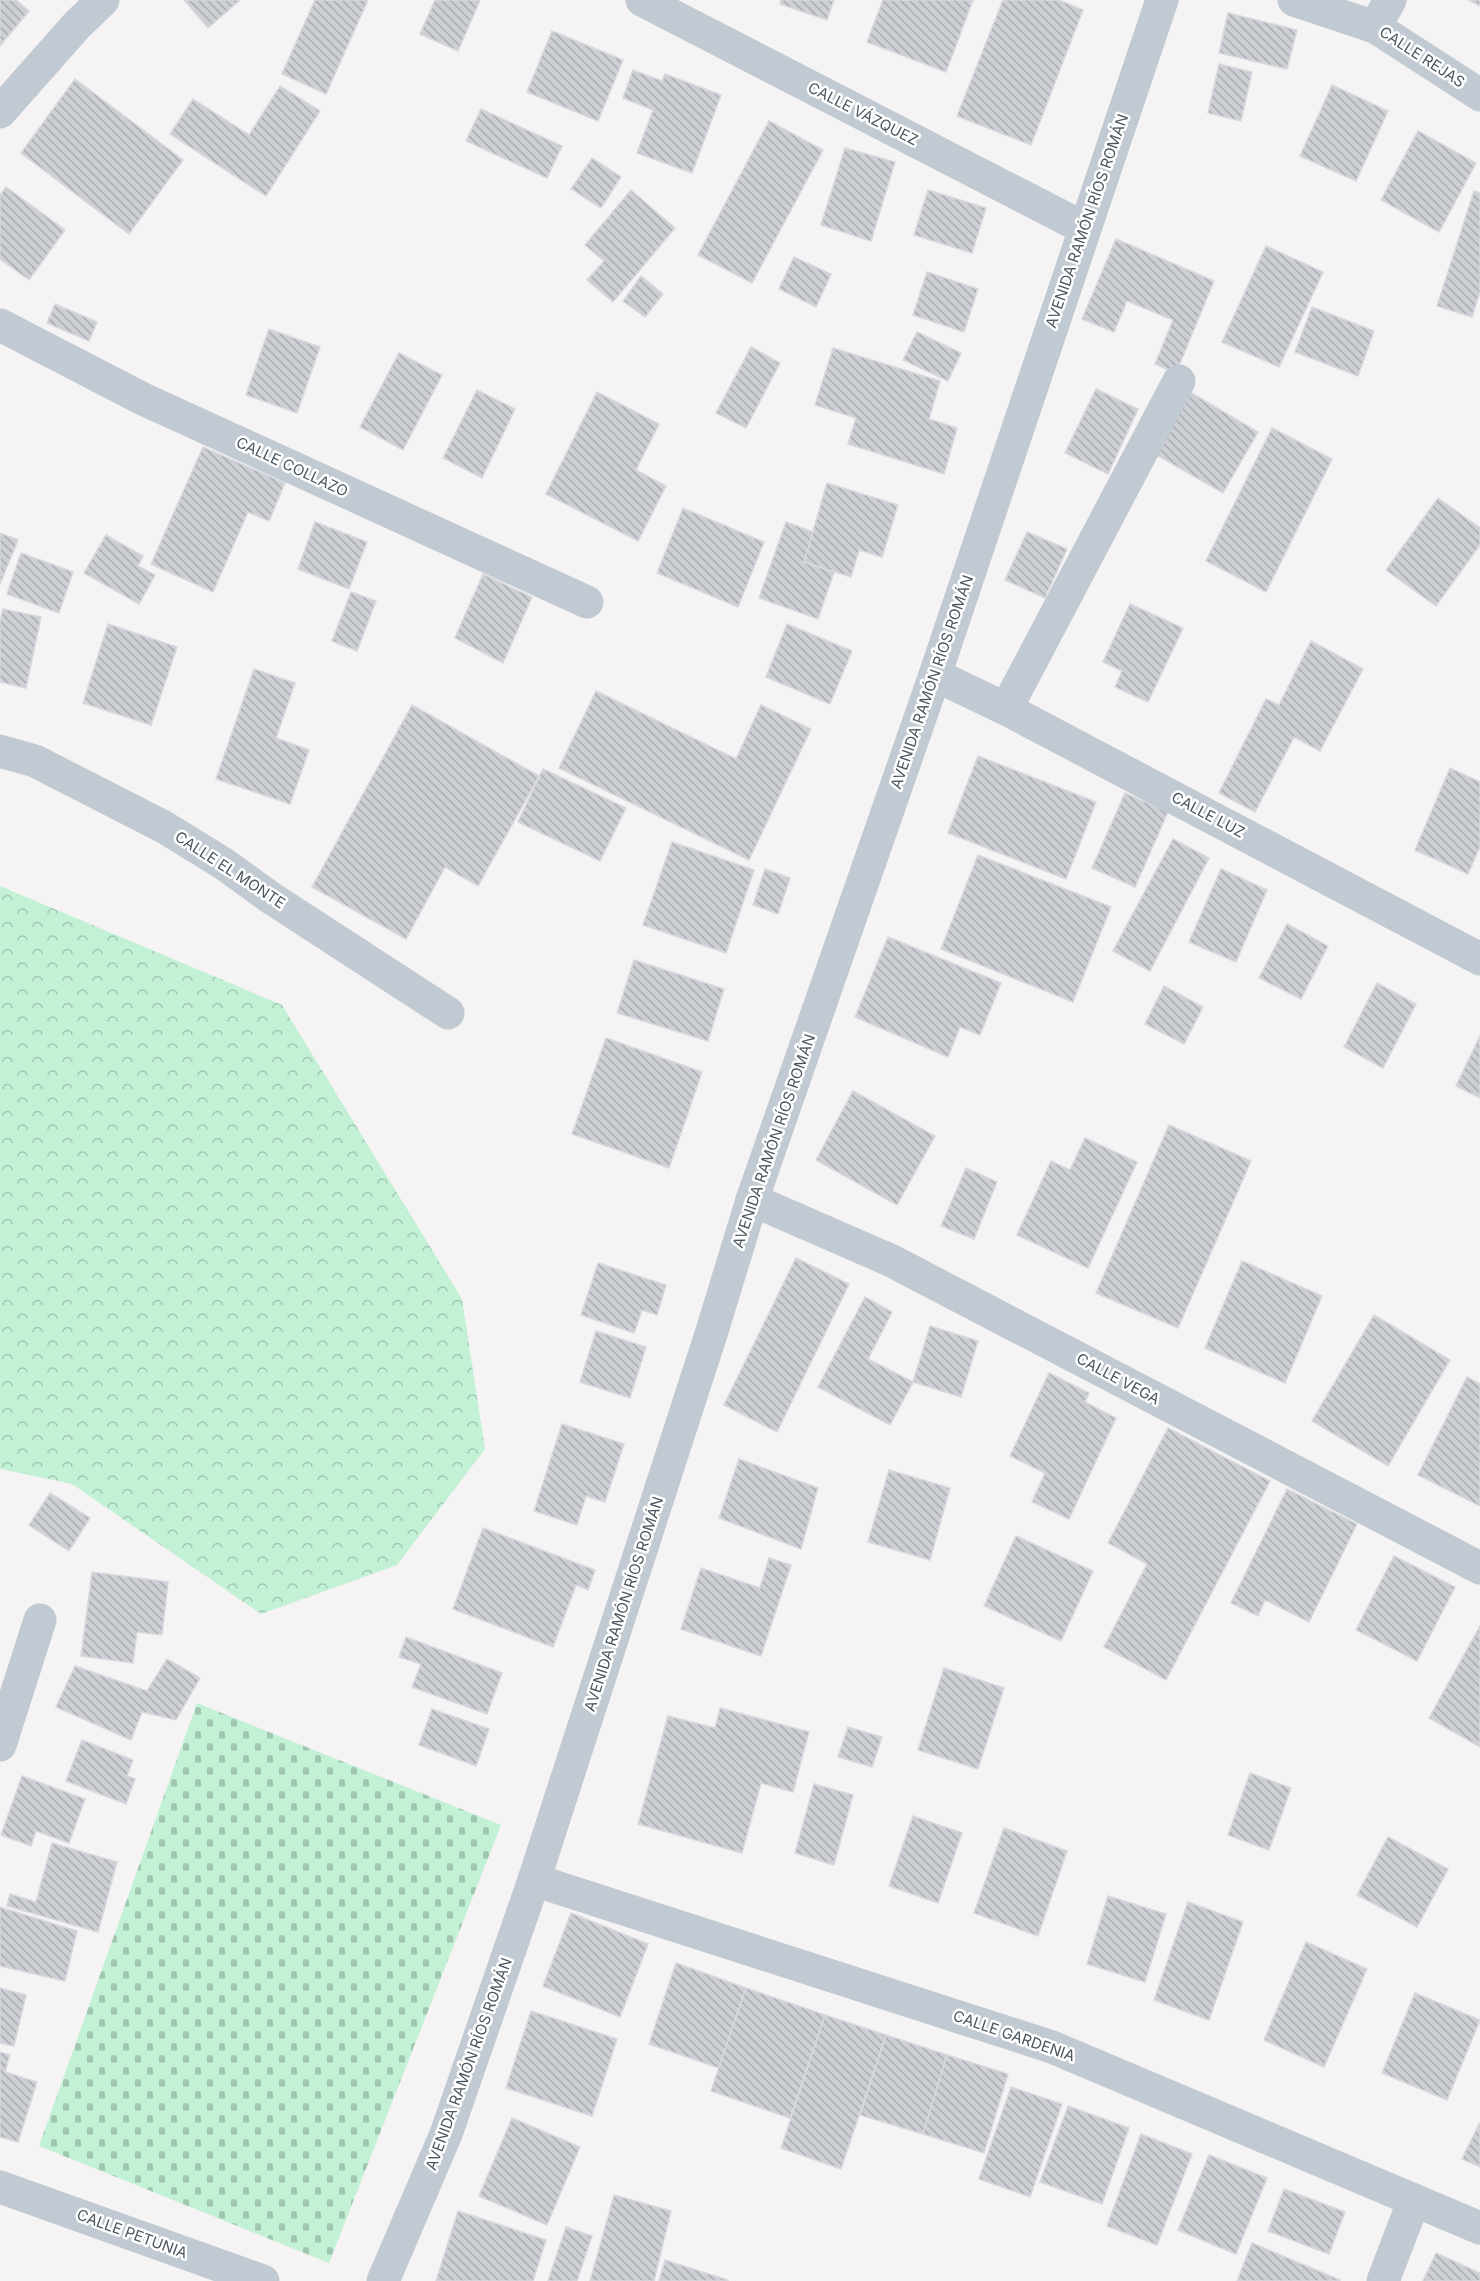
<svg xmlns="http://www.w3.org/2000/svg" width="1480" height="2281" viewBox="0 0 1480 2281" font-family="Inter,sans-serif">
<defs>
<pattern id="forest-crowns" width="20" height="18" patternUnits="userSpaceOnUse" patternTransform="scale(1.5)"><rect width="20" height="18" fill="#c3f1d5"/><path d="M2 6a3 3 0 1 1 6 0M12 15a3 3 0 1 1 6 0" fill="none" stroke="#a0c6b0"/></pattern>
<pattern id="cemetery-stones" width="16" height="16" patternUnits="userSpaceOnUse" patternTransform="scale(1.5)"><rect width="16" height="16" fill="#c3f1d5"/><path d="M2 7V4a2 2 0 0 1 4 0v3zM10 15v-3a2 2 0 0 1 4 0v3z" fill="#a0c6b0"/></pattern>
<pattern id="building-back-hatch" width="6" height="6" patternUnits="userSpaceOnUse" patternTransform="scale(1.5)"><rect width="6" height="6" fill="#cdcfd5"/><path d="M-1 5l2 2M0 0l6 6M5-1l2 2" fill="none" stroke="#a8abb0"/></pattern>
</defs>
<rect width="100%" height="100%" fill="#f5f3f3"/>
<path fill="url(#forest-crowns)" d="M0,886L282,1005L462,1299L485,1449L397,1565L261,1614L72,1484L0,1469Z"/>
<path fill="url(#cemetery-stones)" d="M197,1703L501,1825L329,2263L39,2146Z"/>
<g fill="url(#building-back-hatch)" stroke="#d7d9de" stroke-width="1.5">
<path d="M0,0H16L29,11L0,46Z"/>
<path d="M184,0H240L208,28Z"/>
<path d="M315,0H368L326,94L282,74Z"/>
<path d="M435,0H480L458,51L420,34Z"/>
<path d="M781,0H834L827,20L780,4Z"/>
<path d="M883,0H973L946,72L867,42Z"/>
<path d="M1003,0H1059L1083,10L1031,145L957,116Z"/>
<path d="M1468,0H1480V6Z"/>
<path d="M1228,13L1297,30L1287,69L1219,53Z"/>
<path d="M552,31L623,60L598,121L527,92Z"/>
<path d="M1219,64L1252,72L1241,121L1208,113Z"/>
<path d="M633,70L662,81L665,74L721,95L692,173L637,153L653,110L623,98Z"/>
<path d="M75,79L183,160L129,234L21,153Z"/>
<path d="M1332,85L1388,111L1356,181L1300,156Z"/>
<path d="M280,86L320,111L266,196L170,134L193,99L249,135Z"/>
<path d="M481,109L562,146L547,178L466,141Z"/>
<path d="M769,121L823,150L752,283L698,255Z"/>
<path d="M1418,131L1476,163L1439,232L1381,200Z"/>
<path d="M845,148L895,162L871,241L821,225Z"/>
<path d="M592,158L621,177L601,208L571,189Z"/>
<path d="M6,187L65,230L29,280L0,259V195Z"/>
<path d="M631,190L675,228L613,302L587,280L604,261L585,245Z"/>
<path d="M928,190L986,208L972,253L914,235Z"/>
<path d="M1474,191L1480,193V292L1472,317L1437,306Z"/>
<path d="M1116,239L1214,281L1176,373L1155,364L1173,320L1127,301L1114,332L1082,319Z"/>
<path d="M1266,246L1323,272L1279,367L1222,342Z"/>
<path d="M794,257L831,274L816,307L779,289Z"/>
<path d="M927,272L978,289L964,332L913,315Z"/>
<path d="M641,276L663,294L645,317L623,301Z"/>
<path d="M55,304L97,322L89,341L47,323Z"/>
<path d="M1312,307L1374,331L1358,376L1295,352Z"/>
<path d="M269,329L320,347L297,413L246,395Z"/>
<path d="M917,332L961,353L948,381L903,360Z"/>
<path d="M751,347L780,363L746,428L716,413Z"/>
<path d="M833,348L940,381L929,419L957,428L944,474L848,444L856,418L815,405Z"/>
<path d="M399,353L442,375L403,450L360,427Z"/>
<path d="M1096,389L1138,409L1108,474L1065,453Z"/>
<path d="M477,390L515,409L482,478L443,458Z"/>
<path d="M1188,391L1258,432L1223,493L1153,453Z"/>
<path d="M597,392L659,424L636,470L666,486L638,541L546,494Z"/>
<path d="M1272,428L1332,459L1266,592L1206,561Z"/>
<path d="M203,447L285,483L269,521L248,512L213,592L151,564Z"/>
<path d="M827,483L898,505L882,557L859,550L851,577L804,562Z"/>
<path d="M1438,498L1480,528V545L1436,606L1386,570Z"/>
<path d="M683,508L764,542L738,607L657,573Z"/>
<path d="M315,522L367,542L349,589L298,569Z"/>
<path d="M786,522L813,532L804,562L834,572L818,619L759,598Z"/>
<path d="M1027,532L1067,549L1045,598L1005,580Z"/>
<path d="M0,533L18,540L0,584Z"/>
<path d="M106,535L143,556L138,566L155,575L139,604L84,573Z"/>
<path d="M21,553L73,572L59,613L7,594Z"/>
<path d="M483,574L532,597L503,663L455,638Z"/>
<path d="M351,592L376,601L357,651L332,641Z"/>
<path d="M1130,604L1183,628L1148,702L1115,687L1122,671L1103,662Z"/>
<path d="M3,609L41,617L26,688L0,682V621Z"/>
<path d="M108,624L177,647L151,725L83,703Z"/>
<path d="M787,624L852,651L830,704L766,677Z"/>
<path d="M1311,641L1363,669L1320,751L1294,737L1255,812L1219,793L1266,699L1279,705Z"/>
<path d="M254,669L295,683L276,738L309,750L290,804L216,779Z"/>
<path d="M596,691L736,759L761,705L811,729L749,860L559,768Z"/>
<path d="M412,705L539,776L478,886L445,867L406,939L312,887Z"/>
<path d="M978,756L1096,802L1066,879L948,833Z"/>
<path d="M1450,768L1480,782V847L1468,874L1415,850Z"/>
<path d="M543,769L626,808L600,861L518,822Z"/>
<path d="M1125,793L1168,812L1135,887L1092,868Z"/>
<path d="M1173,839L1209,858L1150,971L1113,951Z"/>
<path d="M672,842L754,870L726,953L643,925Z"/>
<path d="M978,855L1111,907L1073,1002L941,949Z"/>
<path d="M765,869L790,878L778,914L753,905Z"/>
<path d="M1221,869L1267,890L1236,962L1189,942Z"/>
<path d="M1287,924L1328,946L1301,999L1259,978Z"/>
<path d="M888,937L1001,983L980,1035L960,1027L948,1057L855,1017Z"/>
<path d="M634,960L724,989L708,1041L617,1013Z"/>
<path d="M1377,983L1416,1004L1383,1068L1344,1047Z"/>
<path d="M1164,986L1203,1007L1184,1044L1145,1024Z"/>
<path d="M1480,1036V1098L1456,1086Z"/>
<path d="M606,1038L702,1072L669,1168L572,1134Z"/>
<path d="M853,1091L935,1136L897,1205L816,1160Z"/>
<path d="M1169,1125L1251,1161L1178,1328L1096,1293Z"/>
<path d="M1085,1138L1137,1162L1088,1268L1017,1235L1051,1161L1070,1170Z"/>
<path d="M966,1168L997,1182L974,1239L941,1226Z"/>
<path d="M796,1258L849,1284L777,1432L724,1405Z"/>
<path d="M1242,1261L1322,1296L1285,1383L1205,1348Z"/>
<path d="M598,1263L666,1285L657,1315L642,1310L634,1333L581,1315Z"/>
<path d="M865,1297L892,1312L868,1359L913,1382L890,1425L818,1387Z"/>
<path d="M1374,1315L1450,1360L1388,1466L1312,1421Z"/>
<path d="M930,1326L978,1341L961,1397L913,1382Z"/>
<path d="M596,1331L646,1347L630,1398L580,1382Z"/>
<path d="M1049,1373L1089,1393L1085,1402L1116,1418L1069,1519L1032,1502L1045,1473L1010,1456Z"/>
<path d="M1467,1377L1480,1384V1506L1418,1475Z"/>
<path d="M562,1424L624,1444L605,1502L586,1496L577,1525L534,1511Z"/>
<path d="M1168,1428L1270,1481L1166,1680L1104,1647L1147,1564L1108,1543Z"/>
<path d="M739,1459L818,1488L801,1549L719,1518Z"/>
<path d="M889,1470L950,1488L930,1560L868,1542Z"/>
<path d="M1287,1489L1357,1524L1309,1622L1265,1600L1258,1616L1231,1603Z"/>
<path d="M50,1493L90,1518L69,1551L29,1525Z"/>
<path d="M483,1528L595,1570L588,1590L576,1585L553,1647L453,1609Z"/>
<path d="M1016,1536L1093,1571L1061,1641L984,1606Z"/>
<path d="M1394,1556L1455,1587L1417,1661L1356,1630Z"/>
<path d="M769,1558L791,1565L761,1656L681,1629L701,1568L760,1588Z"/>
<path d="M92,1572L168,1582L162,1635L137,1632L133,1663L81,1656Z"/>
<path d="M1480,1626V1747L1429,1718Z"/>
<path d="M406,1637L502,1673L487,1714L412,1687L421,1664L399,1657Z"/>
<path d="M167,1659L200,1678L176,1720L142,1712L131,1740L56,1707L75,1666L147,1691Z"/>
<path d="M944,1668L1004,1688L978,1769L918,1750Z"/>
<path d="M720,1708L809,1732L793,1792L761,1783L742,1853L638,1824L668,1716L715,1728Z"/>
<path d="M432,1709L489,1729L476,1766L419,1745Z"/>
<path d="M848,1727L882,1737L872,1767L838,1757Z"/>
<path d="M82,1740L133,1760L127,1776L135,1779L126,1804L66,1781Z"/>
<path d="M1250,1773L1291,1788L1269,1850L1228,1835Z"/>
<path d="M22,1776L85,1799L69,1843L36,1831L31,1846L1,1835Z"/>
<path d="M814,1784L853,1795L834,1865L795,1853Z"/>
<path d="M913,1816L962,1833L938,1903L889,1886Z"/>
<path d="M1004,1828L1067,1851L1038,1936L974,1913Z"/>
<path d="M1388,1837L1448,1869L1417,1927L1357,1895Z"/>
<path d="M52,1843L117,1862L98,1932L7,1906L10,1894L36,1902Z"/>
<path d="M1108,1896L1166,1914L1145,1982L1087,1964Z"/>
<path d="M1188,1902L1243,1922L1209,2020L1154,2000Z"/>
<path d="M0,1907L77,1931L65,1981L0,1966Z"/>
<path d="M571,1913L648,1944L620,2017L543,1986Z"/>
<path d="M1306,1942L1367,1969L1324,2067L1264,2040Z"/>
<path d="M676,1963L746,1988L719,2068L649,2044Z"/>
<path d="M0,1988L26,1995L14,2046L0,2043Z"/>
<path d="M746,1988L825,2015L790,2118L711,2091Z"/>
<path d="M1415,1993L1480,2020L1447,2100L1382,2073Z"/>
<path d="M531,2011L617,2039L592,2116L506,2088Z"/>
<path d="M825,2015L886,2035L841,2169L781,2148Z"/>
<path d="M886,2035L947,2055L923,2134L860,2115Z"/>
<path d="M0,2052L10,2055L5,2072L37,2082L18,2142L0,2137Z"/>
<path d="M947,2055L1008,2074L984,2153L923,2134Z"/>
<path d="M1011,2087L1062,2104L1030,2197L979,2179Z"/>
<path d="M1068,2106L1129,2128L1102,2204L1040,2182Z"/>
<path d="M512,2118L580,2147L547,2225L479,2196Z"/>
<path d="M1480,2122V2167L1462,2159Z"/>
<path d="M1141,2134L1192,2154L1157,2245L1107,2226Z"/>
<path d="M1209,2155L1267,2178L1236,2254L1178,2230Z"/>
<path d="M1284,2189L1345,2212L1329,2254L1268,2231Z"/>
<path d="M614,2195L671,2211L654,2281H590Z"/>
<path d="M458,2211L546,2240L533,2281H436Z"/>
<path d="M566,2227L592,2236L577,2281H548Z"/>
<path d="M1252,2243L1340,2280V2281H1237Z"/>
<path d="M1436,2253L1480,2273V2281H1423Z"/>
<path d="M665,2260L728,2280V2281H659Z"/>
</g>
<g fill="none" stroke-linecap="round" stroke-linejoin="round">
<g stroke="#c1cad2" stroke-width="33">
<path d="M642,0L1084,228"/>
<path d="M1294,0L1375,27L1480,95"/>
<path d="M1375,27L1390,0"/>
<path d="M0,112L77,25L103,0"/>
<path d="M0,325L143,399L587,602"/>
<path d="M935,675L1006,709L1480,959"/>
<path d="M1006,709L1179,381"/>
<path d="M0,751L35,761L164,827L224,864L271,898L448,1013"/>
<path d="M752,1200L892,1261L1480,1568"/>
<path d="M0,1745L40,1620"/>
<path d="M534,1880L1052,2047L1480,2228"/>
<path d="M0,2187L263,2281"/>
<path d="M383,2281L446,2134L534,1880L712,1331L752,1200L935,675L1162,0"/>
<path d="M1383,2281L1414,2200"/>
</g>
</g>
<g text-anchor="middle" stroke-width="5" stroke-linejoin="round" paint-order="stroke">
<g font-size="15" fill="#4a5661" stroke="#fff">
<text transform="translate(1422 57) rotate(33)" y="5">CALLE REJAS</text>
<text transform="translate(863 114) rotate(27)" y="5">CALLE VÁZQUEZ</text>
<text transform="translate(1087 221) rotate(-71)" y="5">AVENIDA RAMÓN RÍOS ROMÁN</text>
<text transform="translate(292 467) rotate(25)" y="5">CALLE COLLAZO</text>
<text transform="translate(932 682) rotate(-71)" y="5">AVENIDA RAMÓN RÍOS ROMÁN</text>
<text transform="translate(1208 815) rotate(28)" y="5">CALLE LUZ</text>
<text transform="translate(230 870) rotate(33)" y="5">CALLE EL MONTE</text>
<text transform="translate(774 1141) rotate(-71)" y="5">AVENIDA RAMÓN RÍOS ROMÁN</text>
<text transform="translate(1118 1379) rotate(28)" y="5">CALLE VEGA</text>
<text transform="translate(624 1604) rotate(-72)" y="5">AVENIDA RAMÓN RÍOS ROMÁN</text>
<text transform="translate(1014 2036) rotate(19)" y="5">CALLE GARDENIA</text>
<text transform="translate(469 2064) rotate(-70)" y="5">AVENIDA RAMÓN RÍOS ROMÁN</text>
<text transform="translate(132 2234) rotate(20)" y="5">CALLE PETUNIA</text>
</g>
</g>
</svg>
